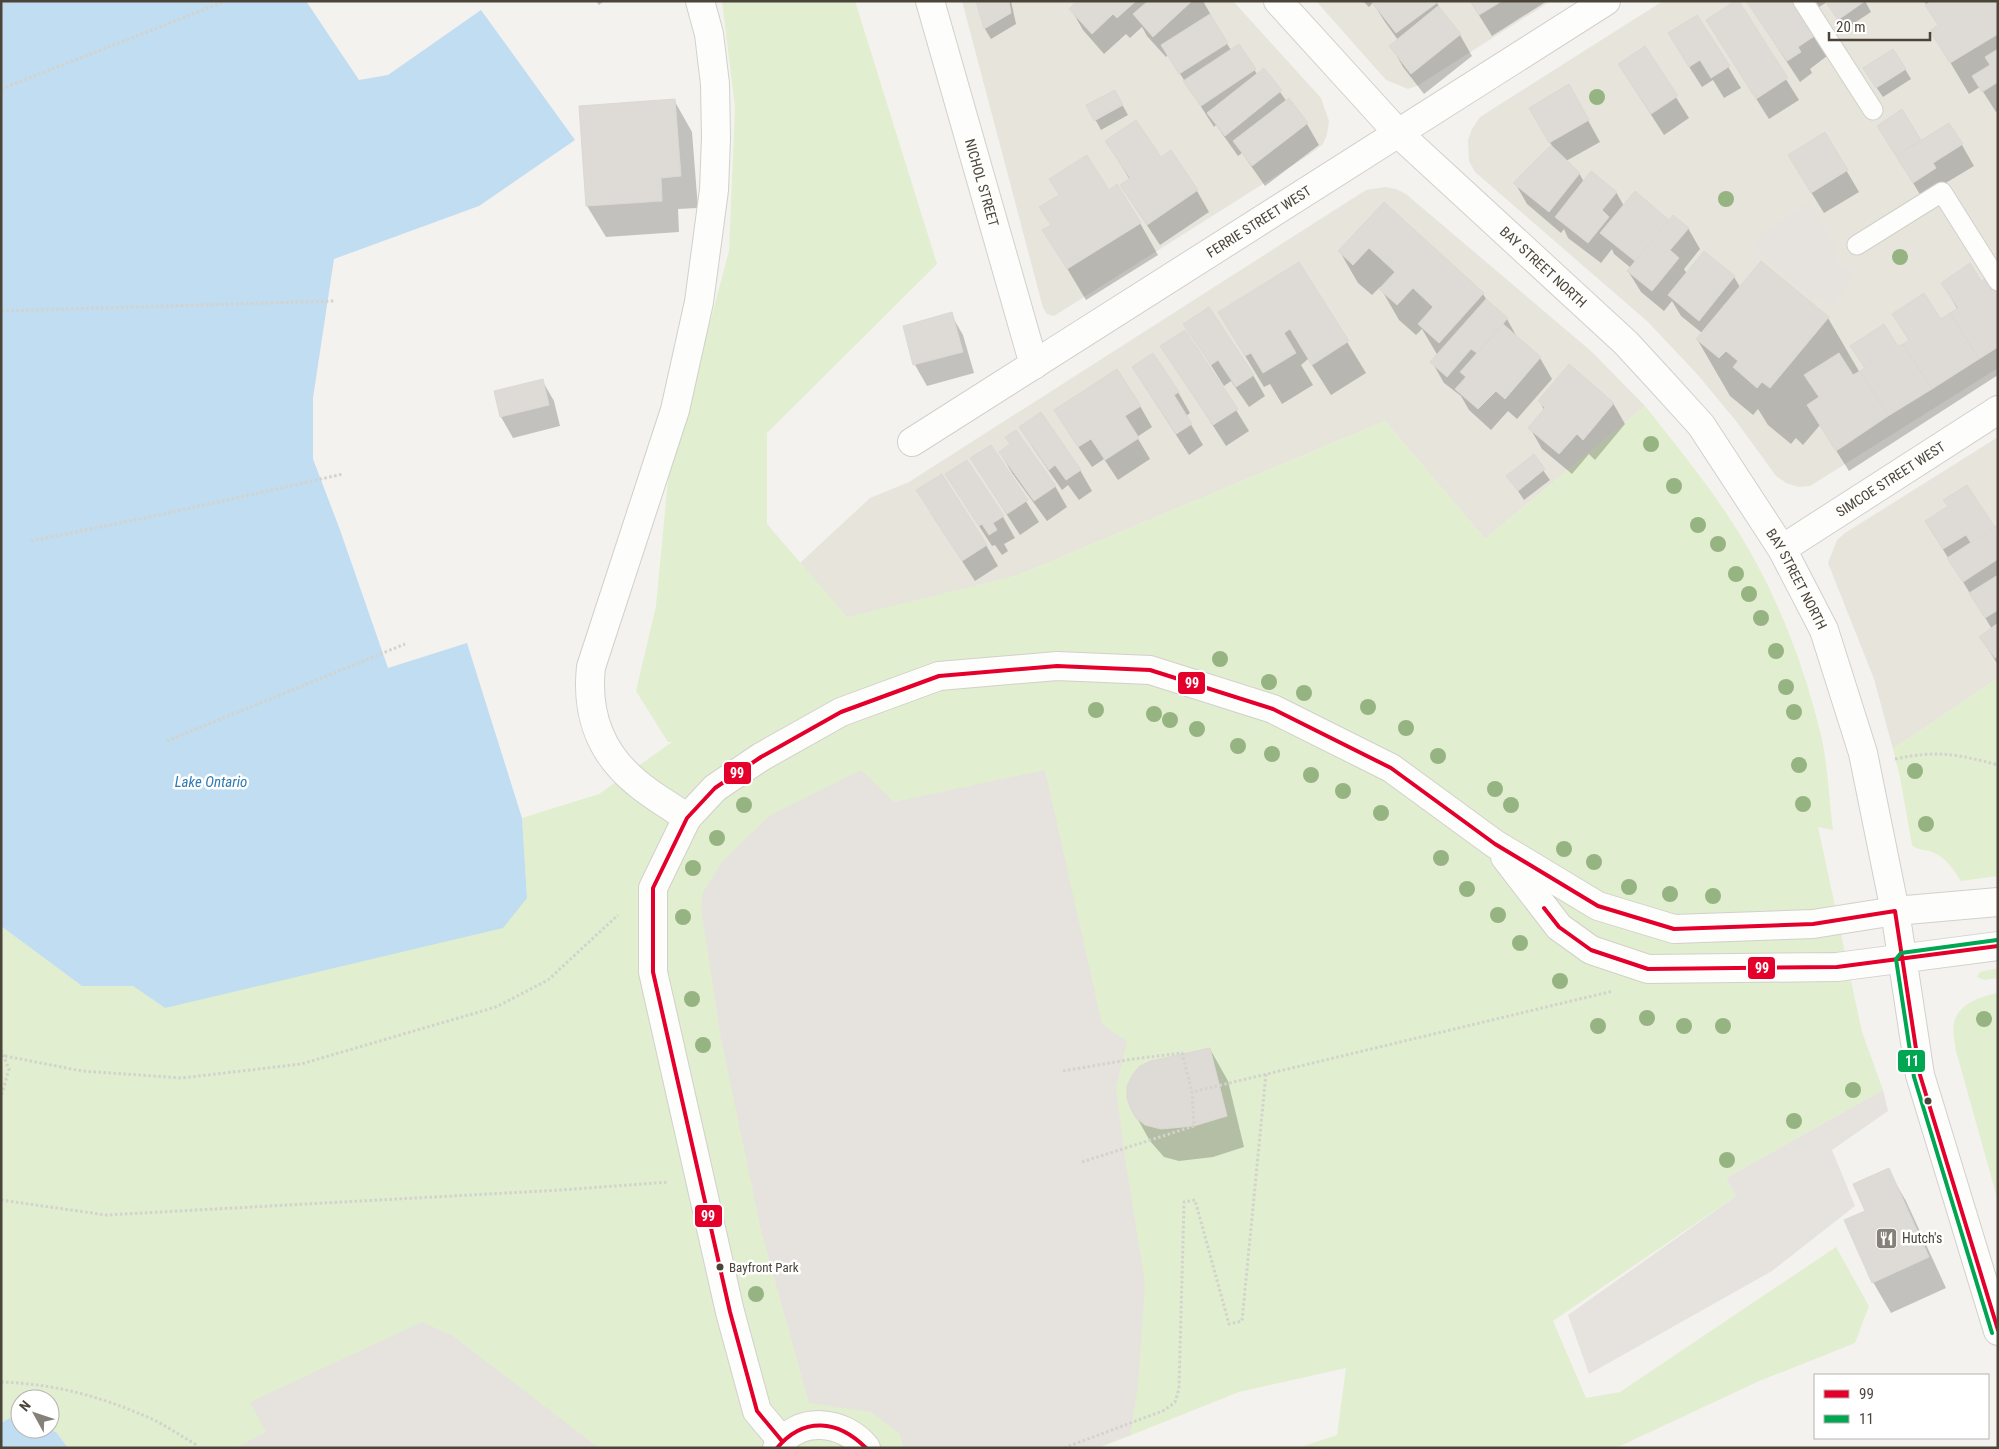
<svg xmlns="http://www.w3.org/2000/svg" width="1999" height="1449" viewBox="0 0 1999 1449" font-family="'Roboto Condensed',sans-serif">
<rect width="100%" height="100%" fill="#f4f2ee"/>
<g fill="#e7e4dc">
<path d="M962,1H1233L1321,98L1329,121L1327,135L1323,144L1309,155L1054,316L1047,314L1043,308Z"/>
<path d="M1316,1H1551L1417,86L1408,89L1386,80Z"/>
<path d="M1663,1H1998V368L1810,486L1799,487L1786,483L1776,476L1736,421L1697,374L1648,322L1475,172L1469,161L1468,140L1472,129L1480,117Z"/>
<path d="M1385,187L1396,189L1406,194L1591,351L1645,406L1485,539L1385,421L1016,576L847,618L800,563L870,498L909,482L1366,190Z"/>
<path d="M1998,437V678L1893,749L1874,679L1828,563L1837,540L1845,533Z"/>
</g>
<g fill="#e1eecf">
<path d="M722,1H855L937,264L767,433V524L847,617L1016,576L1385,421L1485,539L1645,406C1676,445 1707,483 1734,525C1775,589 1803,661 1821,735C1828,766 1829,799 1833,830L1818,827L1862,1032L1883,1090L1726,1178L1736,1196L1553,1321L1586,1398L1620,1392L1836,1247L1869,1306L1855,1343L1757,1382L1616,1448H1298L1337,1435L1346,1368L1239,1392L1099,1448H68L56,1432L46,1429H50V1399H20V1421L10,1418L1,1423V926L82,986H133L165,1008L527,898L522,818L599,794L672,742H668L636,691L656,606L668,480L729,251L735,107Z"/>
<path d="M1998,678V876L1961,881C1953,869 1946,857 1932,852C1925,849 1918,851 1912,845L1900,777L1893,749Z"/>
<path d="M1998,968V978L1984,980L1977,977L1980,972Z"/>
<path d="M1998,993V1201L1956,1051C1955,1042 1952,1032 1954,1023C1958,1004 1981,996 1998,993Z"/>
</g>
<g fill="#e6e3df">
<path d="M1808,201L1839,251L1835,259L1856,276L1832,306L1817,296L1813,300L1760,253L1753,242Z"/>
<path d="M861,770L894,802L1045,770L1102,1024L1127,1041L1116,1088L1125,1158L1145,1283L1138,1386L1130,1435L1095,1448H904L899,1433L871,1412L809,1403L761,1230L721,1038L701,908L703,892L722,862L769,816Z"/>
<path d="M1883,1090L1888,1111L1832,1150L1855,1206L1772,1271L1589,1374L1568,1315L1736,1196L1726,1178Z"/>
<path d="M422,1322L453,1336L599,1448H236L266,1432L250,1402Z"/>
</g>
<g fill="#c0ddf1">
<path d="M1,1H306L359,80L388,75L481,10L575,140L479,206L334,259L313,398V459L340,530L388,668L467,643L522,818L527,898L503,928L165,1008L133,986H82L1,926Z"/>
<path d="M10,1418L20,1421V1429H46L56,1432L68,1448H1V1423Z"/>
</g>
<g fill="#0003">
<path d="M596,1H604L599,5Z"/>
<path d="M977,1H1011L1016,24L991,39L985,29Z"/>
<path d="M1079,1H1203L1211,15L1210,17L1231,50L1238,45L1257,74L1264,69L1287,102L1307,124L1319,145L1265,186L1242,153L1238,156L1216,125L1214,127L1168,55L1166,57L1147,36L1142,27L1130,38L1126,34L1104,54L1083,30L1071,9Z"/>
<path d="M1363,1H1436L1443,14L1460,35L1472,56L1424,94L1403,67L1391,46L1398,40L1385,22L1373,3L1369,7Z"/>
<path d="M1470,1H1547L1492,36Z"/>
<path d="M1737,1L1799,100L1769,119L1707,21Z"/>
<path d="M1747,1H1792L1827,56L1810,69L1812,73L1800,82Z"/>
<path d="M1816,1H1865L1871,12L1845,29L1827,2L1819,7Z"/>
<path d="M1924,1H1998V111L1996,112L1980,87L1969,94L1950,62L1939,26Z"/>
<path d="M1697,16L1741,88L1724,98L1713,80L1702,87L1681,54Z"/>
<path d="M1645,48L1689,118L1664,135L1619,65Z"/>
<path d="M1905,69L1911,79L1883,97L1870,78Z"/>
<path d="M1569,86L1600,142L1566,161L1579,173L1584,182L1616,192L1624,206L1688,228L1700,249L1684,269L1687,274L1704,253L1734,277L1740,287L1828,318L1860,373L1865,369L1852,346L1898,348L1909,341L1894,314L1940,321L1958,310L1942,283L1981,282L1998,296V375L1849,471L1820,425L1803,445L1796,438L1791,444L1768,425L1758,409L1753,415L1730,396L1697,339L1702,333L1681,316L1672,301L1664,311L1641,292L1628,271L1631,268L1614,254L1612,249L1601,263L1568,238L1564,229L1561,233L1527,204L1515,183L1552,146L1530,108Z"/>
<path d="M1115,92L1128,115L1101,130L1088,106Z"/>
<path d="M674,100L692,132L698,208L678,209L679,232L606,237L587,206L580,107Z"/>
<path d="M1901,111L1921,142L1962,145L1974,166L1944,184L1926,204L1884,136Z"/>
<path d="M1825,134L1859,192L1824,213L1801,176Z"/>
<path d="M1107,142L1161,159L1197,191L1209,212L1160,245L1121,186L1130,180Z"/>
<path d="M1108,192L1140,223L1158,255L1086,300L1044,230Z"/>
<path d="M1384,204L1483,294L1488,302L1507,319L1518,339L1540,358L1552,379L1517,419L1508,411L1491,430L1469,410L1461,396L1444,383L1432,362L1438,356L1422,329L1416,335L1399,320L1380,287L1372,295L1358,283L1340,252Z"/>
<path d="M1299,263L1366,373L1331,395L1308,359L1301,365L1313,385L1282,404L1270,384L1264,387L1219,313Z"/>
<path d="M951,314L963,335L974,373L927,386L915,365L905,327Z"/>
<path d="M1185,324L1253,375L1265,396L1249,407L1231,381L1224,386Z"/>
<path d="M1162,346L1236,410L1249,431L1226,446Z"/>
<path d="M1133,368L1178,392L1190,413L1186,416L1203,445L1189,455Z"/>
<path d="M542,380L554,401L560,426L513,438L501,417Z"/>
<path d="M1539,401L1613,403L1625,424L1595,460L1589,454L1572,474L1542,449L1530,428L1545,411Z"/>
<path d="M1140,406L1152,427L1137,437L1150,459L1118,480L1104,459L1092,467L1068,432Z"/>
<path d="M1021,428L1080,470L1092,491L1079,500L1068,485L1062,490L1033,448Z"/>
<path d="M1011,445L1055,486L1067,507L1047,521L1012,473L1000,452Z"/>
<path d="M991,446L1039,522L1020,535L971,459Z"/>
<path d="M1533,456L1550,480L1524,500L1508,476Z"/>
<path d="M946,475L1003,517L1015,538L1004,544L1008,551L1002,555L995,545L992,546Z"/>
<path d="M930,512L986,545L998,566L975,581Z"/>
<path d="M1926,522L1994,529L1998,527V665L1981,638L1992,629Z"/>
<path d="M1210,1049L1228,1081L1244,1147L1213,1157L1179,1161L1164,1157L1150,1141L1132,1109Z"/>
<path d="M1888,1170L1906,1201L1946,1288L1891,1313L1873,1282L1867,1211Z"/>
</g>
<g fill="#dedbd6" stroke="#dcd9d4">
<path d="M976,1H1009L1011,13L984,29Z"/>
<path d="M1077,1H1136L1117,18L1113,14L1092,34L1069,9Z"/>
<path d="M1148,1H1192L1153,37L1133,14Z"/>
<path d="M1371,1H1437L1438,2L1396,33Z"/>
<path d="M1470,1H1502L1479,15Z"/>
<path d="M1735,1H1739L1788,78L1756,99L1706,20Z"/>
<path d="M1746,1H1794L1816,35L1798,47L1801,52L1787,61Z"/>
<path d="M1825,1H1865L1838,20Z"/>
<path d="M1931,1H1998V34L1950,63L1930,31L1938,25L1925,5Z"/>
<path d="M1438,6L1461,34L1411,74L1389,46Z"/>
<path d="M1210,14L1228,43L1179,74L1161,45Z"/>
<path d="M1697,15L1730,66L1711,78L1700,60L1689,67L1668,33Z"/>
<path d="M1239,44L1256,69L1201,106L1183,81Z"/>
<path d="M1645,46L1678,96L1651,114L1618,64Z"/>
<path d="M1893,49L1906,69L1876,88L1863,68Z"/>
<path d="M1998,49V82L1982,92L1972,76L1990,65L1985,57Z"/>
<path d="M1264,68L1282,90L1225,136L1207,113Z"/>
<path d="M1569,84L1589,120L1549,143L1529,108Z"/>
<path d="M1115,90L1123,105L1094,121L1086,105Z"/>
<path d="M1289,98L1308,123L1252,166L1233,141Z"/>
<path d="M675,99L681,176L661,178L662,201L586,206L579,106Z"/>
<path d="M1902,109L1921,140L1896,156L1877,126Z"/>
<path d="M1136,120L1161,157L1171,150L1198,190L1147,225L1120,185L1130,178L1105,141Z"/>
<path d="M1949,123L1963,144L1933,163L1936,168L1913,183L1896,156Z"/>
<path d="M1825,132L1848,170L1811,193L1788,155Z"/>
<path d="M1551,145L1580,173L1549,212L1513,183Z"/>
<path d="M1087,155L1109,190L1117,184L1141,223L1067,269L1042,230L1051,225L1039,207L1059,195L1049,179Z"/>
<path d="M1591,171L1617,192L1602,210L1609,217L1588,243L1555,217Z"/>
<path d="M1635,191L1669,220L1635,261L1600,233Z"/>
<path d="M1384,202L1484,293L1439,343L1418,324L1433,307L1413,288L1397,305L1379,289L1395,272L1369,248L1353,265L1338,251Z"/>
<path d="M1673,215L1689,228L1670,250L1679,258L1652,291L1627,271Z"/>
<path d="M1704,251L1735,276L1699,321L1668,295Z"/>
<path d="M1761,261L1829,317L1770,388L1762,382L1757,388L1733,367L1738,361L1726,351L1719,358L1696,339Z"/>
<path d="M1299,262L1349,341L1312,365L1290,329L1284,333L1296,353L1263,373L1251,353L1245,356L1218,312Z"/>
<path d="M1970,263L1981,281L1987,277L1998,294V347L1979,359L1950,313L1958,308L1941,283Z"/>
<path d="M1924,293L1941,319L1950,313L1979,359L1932,389L1903,344L1909,340L1892,314Z"/>
<path d="M1486,299L1508,318L1477,353L1471,349L1447,377L1430,362Z"/>
<path d="M1209,307L1254,375L1236,387L1218,360L1211,365L1183,324Z"/>
<path d="M952,312L963,352L913,365L903,326Z"/>
<path d="M1503,324L1541,357L1505,399L1496,391L1478,409L1455,389L1466,377L1460,372Z"/>
<path d="M1884,324L1898,346L1903,344L1932,389L1888,416L1860,371L1865,368L1850,346Z"/>
<path d="M1185,330L1238,409L1213,425L1160,346Z"/>
<path d="M1153,353L1179,392L1174,395L1192,424L1176,434L1132,367Z"/>
<path d="M1839,353L1853,375L1860,371L1888,416L1836,451L1807,405L1819,397L1804,375Z"/>
<path d="M1569,364L1614,403L1583,440L1577,434L1559,454L1528,428L1545,408L1538,401Z"/>
<path d="M1117,369L1141,406L1125,416L1139,438L1105,460L1091,439L1078,447L1054,410Z"/>
<path d="M543,379L549,405L500,417L494,391Z"/>
<path d="M1041,412L1081,470L1066,480L1055,465L1049,470L1019,427Z"/>
<path d="M1016,430L1056,486L1034,501L999,452L1010,444L1005,437Z"/>
<path d="M991,445L1028,500L1007,514L970,458Z"/>
<path d="M1534,454L1545,469L1518,491L1506,476Z"/>
<path d="M967,460L1004,516L993,523L997,530L989,535L982,524L979,526L945,474Z"/>
<path d="M942,474L987,545L962,561L916,490Z"/>
<path d="M1967,485L1995,527L1971,543L1966,535L1943,549L1925,521L1948,506L1943,500Z"/>
<path d="M1998,525V559L1963,582L1947,558Z"/>
<path d="M1998,575V610L1985,618L1969,593Z"/>
<path d="M1998,623V656L1995,658L1979,637Z"/>
<path d="M1210,1048L1227,1116L1194,1126L1161,1129L1145,1125L1136,1118L1131,1109L1127,1098V1086L1133,1074L1140,1066L1151,1061Z"/>
<path d="M1889,1168L1929,1257L1872,1283L1844,1220L1865,1211L1853,1184Z"/>
</g>
<g fill="none" stroke-linecap="round" stroke-linejoin="round">
<defs>
<g id="service">
<path d="M1803,1L1873,110"/>
<path d="M1857,245L1942,192L1998,281"/>
</g>
<g id="minor">
<path id="s1" d="M930,1L1034,365"/>
<path id="s2" d="M912,442L1606,1"/>
<path id="s3" d="M1782,549L1998,410"/>
<path d="M687,818C671,806 652,796 637,783C600,753 586,713 591,667L675,410L699,302L714,190L716,138L715,84L709,34L700,1"/>
<path d="M1505,857L1559,927L1591,950L1648,969L1837,967L1998,946"/>
<path d="M782,1441L757,1411L730,1312L653,972V888L687,818L715,788L761,757L841,712L939,676L1057,666L1150,670L1273,709L1391,768L1495,844L1598,906L1674,929L1813,924L1895,911L1998,902"/>
<path d="M777,1448C798,1415 844,1420 866,1448"/>
</g>
<g id="tertiary">
<path id="s4" d="M1278,1L1399,134L1626,343L1661,381L1701,425L1782,549L1824,630L1863,753L1895,911L1920,1075L1998,1331"/>
</g>
</defs>
<use href="#service" stroke="#d2d0cb" stroke-width="21"/>
<use href="#minor" stroke="#d2d0cb" stroke-width="30"/>
<use href="#tertiary" stroke="#d2d0cb" stroke-width="30"/>
<g stroke="#d3d2cc" stroke-width="3" stroke-dasharray="2.5 2.5" stroke-linecap="butt">
<path d="M1,89L226,1"/>
<path d="M1,311L335,301"/>
<path d="M31,541L164,514L343,474"/>
<path d="M167,741L405,644"/>
<path d="M1895,759C1936,750 1958,754 1998,765"/>
<path d="M1,1050L9,1069L1,1097"/>
<path d="M5,1056L82,1071L182,1078L301,1064L496,1007L548,980L618,915"/>
<path d="M1063,1071L1133,1059L1182,1053L1192,1092"/>
<path d="M1082,1162L1194,1126L1192,1092L1613,991"/>
<path d="M1,1200L106,1215L561,1190L669,1182"/>
<path d="M1,1382C57,1384 103,1397 154,1420C168,1427 181,1436 195,1444L197,1448"/>
<path d="M1064,1448L1165,1410L1175,1402L1179,1389L1184,1202L1195,1200L1229,1324L1242,1321L1266,1073"/>
</g>
<use href="#service" stroke="#fdfdfc" stroke-width="19"/>
<use href="#minor" stroke="#fdfdfc" stroke-width="28"/>
<use href="#tertiary" stroke="#fdfdfc" stroke-width="28"/>
<defs>
<g id="bus-1">
<path d="M1544,908L1559,927L1591,950L1648,969L1837,967L1998,946"/>
<path d="M782,1441L757,1411L730,1312L653,972V888L687,818L715,788L761,757L841,712L939,676L1057,666L1150,670L1273,709L1391,768L1495,844L1598,906L1674,929L1813,924L1895,911L1920,1075L1998,1330"/>
<path d="M777,1448C804,1416 838,1420 866,1448"/>
</g>
<path id="bus-2" d="M1992,1333L1914,1077L1896,959L1901,953L1997,940"/>
</defs>
<use href="#bus-1" stroke="#fff" stroke-width="8"/>
<use href="#bus-2" stroke="#fff" stroke-width="8"/>
<use href="#bus-1" stroke="#e4002b" stroke-width="4"/>
<use href="#bus-2" stroke="#00a651" stroke-width="4"/>
</g>
<g fill="#96b382">
<circle cx="1597" cy="97" r="8"/>
<circle cx="1726" cy="199" r="8"/>
<circle cx="1900" cy="257" r="8"/>
<circle cx="1651" cy="444" r="8"/>
<circle cx="1674" cy="486" r="8"/>
<circle cx="1698" cy="525" r="8"/>
<circle cx="1718" cy="544" r="8"/>
<circle cx="1736" cy="574" r="8"/>
<circle cx="1749" cy="594" r="8"/>
<circle cx="1761" cy="618" r="8"/>
<circle cx="1776" cy="651" r="8"/>
<circle cx="1220" cy="659" r="8"/>
<circle cx="1269" cy="682" r="8"/>
<circle cx="1786" cy="687" r="8"/>
<circle cx="1304" cy="693" r="8"/>
<circle cx="1368" cy="707" r="8"/>
<circle cx="1096" cy="710" r="8"/>
<circle cx="1794" cy="712" r="8"/>
<circle cx="1154" cy="714" r="8"/>
<circle cx="1170" cy="720" r="8"/>
<circle cx="1406" cy="728" r="8"/>
<circle cx="1197" cy="729" r="8"/>
<circle cx="1238" cy="746" r="8"/>
<circle cx="1272" cy="754" r="8"/>
<circle cx="1438" cy="756" r="8"/>
<circle cx="1799" cy="765" r="8"/>
<circle cx="1915" cy="771" r="8"/>
<circle cx="1311" cy="775" r="8"/>
<circle cx="1495" cy="789" r="8"/>
<circle cx="1343" cy="791" r="8"/>
<circle cx="1803" cy="804" r="8"/>
<circle cx="744" cy="805" r="8"/>
<circle cx="1511" cy="805" r="8"/>
<circle cx="1381" cy="813" r="8"/>
<circle cx="1926" cy="824" r="8"/>
<circle cx="717" cy="838" r="8"/>
<circle cx="1564" cy="849" r="8"/>
<circle cx="1441" cy="858" r="8"/>
<circle cx="1594" cy="862" r="8"/>
<circle cx="693" cy="868" r="8"/>
<circle cx="1629" cy="887" r="8"/>
<circle cx="1467" cy="889" r="8"/>
<circle cx="1670" cy="894" r="8"/>
<circle cx="1713" cy="896" r="8"/>
<circle cx="1498" cy="915" r="8"/>
<circle cx="683" cy="917" r="8"/>
<circle cx="1520" cy="943" r="8"/>
<circle cx="1560" cy="981" r="8"/>
<circle cx="692" cy="999" r="8"/>
<circle cx="1647" cy="1018" r="8"/>
<circle cx="1984" cy="1019" r="8"/>
<circle cx="1598" cy="1026" r="8"/>
<circle cx="1684" cy="1026" r="8"/>
<circle cx="1723" cy="1026" r="8"/>
<circle cx="703" cy="1045" r="8"/>
<circle cx="1853" cy="1090" r="8"/>
<circle cx="1794" cy="1121" r="8"/>
<circle cx="1727" cy="1160" r="8"/>
<circle cx="756" cy="1294" r="8"/>
</g>
<defs>
<symbol id="restaurant-square" viewBox="-11 -11 22 22"><rect x="-9" y="-9" width="18" height="18" rx="4" fill="#868178" stroke="#fff"/><path d="M-5-6h1v4h1v-4h1v4h1v-4h1v5L-1.5 .5V6h-2V.5L-5-1ZM5-6V6H3V1.5H1.5Q1.5-4 5-6Z" fill="#fff"/></symbol>
</defs>
<g fill-rule="evenodd">
<use href="#restaurant-square" x="1874" y="1226" width="25" height="25"/>
</g>
<g fill="#4b4439" stroke="#fff" stroke-width="2">
<circle cx="1928" cy="1101" r="4.5"/>
<circle cx="720" cy="1267" r="4.5"/>
</g>
<g text-anchor="middle" stroke-width="5" stroke-linejoin="round" paint-order="stroke">
<g font-size="13" fill="#4b4439" stroke="#fff" text-anchor="start">
<text x="729" y="1272">Bayfront Park</text>
</g>
<g font-size="14" fill="#4b4439" stroke="#fff">
<text dy="5" stroke="none"><textPath href="#s1" startOffset="189">NICHOL STREET</textPath></text>
<text dy="5" stroke="none"><textPath href="#s2" startOffset="411">FERRIE STREET WEST</textPath></text>
<text dy="5" stroke="none"><textPath href="#s4" startOffset="376">BAY STREET NORTH</textPath></text>
<text dy="5" stroke="none"><textPath href="#s3" startOffset="129">SIMCOE STREET WEST</textPath></text>
<text dy="5" stroke="none"><textPath href="#s4" startOffset="781">BAY STREET NORTH</textPath></text>
</g>
<g font-size="14" fill="#4b4439" stroke="#fff" text-anchor="start">
<text x="1902" y="1243">Hutch's</text>
</g>
<g font-size="15" font-style="italic" fill="#2e7ab2" stroke="#fff">
<text x="211" y="787">Lake Ontario</text>
</g>
</g>
<g stroke="#fff" stroke-width="2">
<rect x="1177" y="671" width="29" height="24" rx="5" fill="#e4002b"/>
<rect x="723" y="761" width="29" height="24" rx="5" fill="#e4002b"/>
<rect x="1747" y="956" width="29" height="24" rx="5" fill="#e4002b"/>
<rect x="1897" y="1049" width="29" height="24" rx="5" fill="#00a651"/>
<rect x="694" y="1204" width="29" height="24" rx="5" fill="#e4002b"/>
</g>
<g font-size="14" text-anchor="middle" font-weight="bold" fill="#fff">
<text x="1192" y="688">99</text>
<text x="737" y="778">99</text>
<text x="1762" y="973">99</text>
<text x="1912" y="1066">11</text>
<text x="708" y="1221">99</text>
</g>
<rect width="1999" height="1449" fill="none" stroke="#4b4439" stroke-width="5"/>
<rect x="1814" y="1374" width="175" height="65" fill="#ffffff" stroke="#b7b4b0"/>
<rect x="1824" y="1390" width="25" height="8" fill="#e4002b" stroke="#b7b4b0"/>
<text x="1859" y="1399" font-size="15" fill="#4b4439">99</text>
<rect x="1824" y="1415" width="25" height="8" fill="#00a651" stroke="#b7b4b0"/>
<text x="1859" y="1424" font-size="15" fill="#4b4439">11</text>
<g transform="translate(35 1414) rotate(310)"><circle r="24" fill="#ffffff" stroke="#b7b4b0"/>
<path d="M0-4L9 19L0 12L-9 19Z" fill="#868178"/>
<text y="-8" font-size="14" font-weight="bold" text-anchor="middle" fill="#4b4439">N</text>
</g>
<path d="M1829 32v8h101v-8" fill="none" stroke="#4b4439" stroke-width="2.5"/>
<text x="1836" y="32" font-size="15" fill="#4b4439" stroke="#ffffff" stroke-width="4" paint-order="stroke">20 m</text>
</svg>
